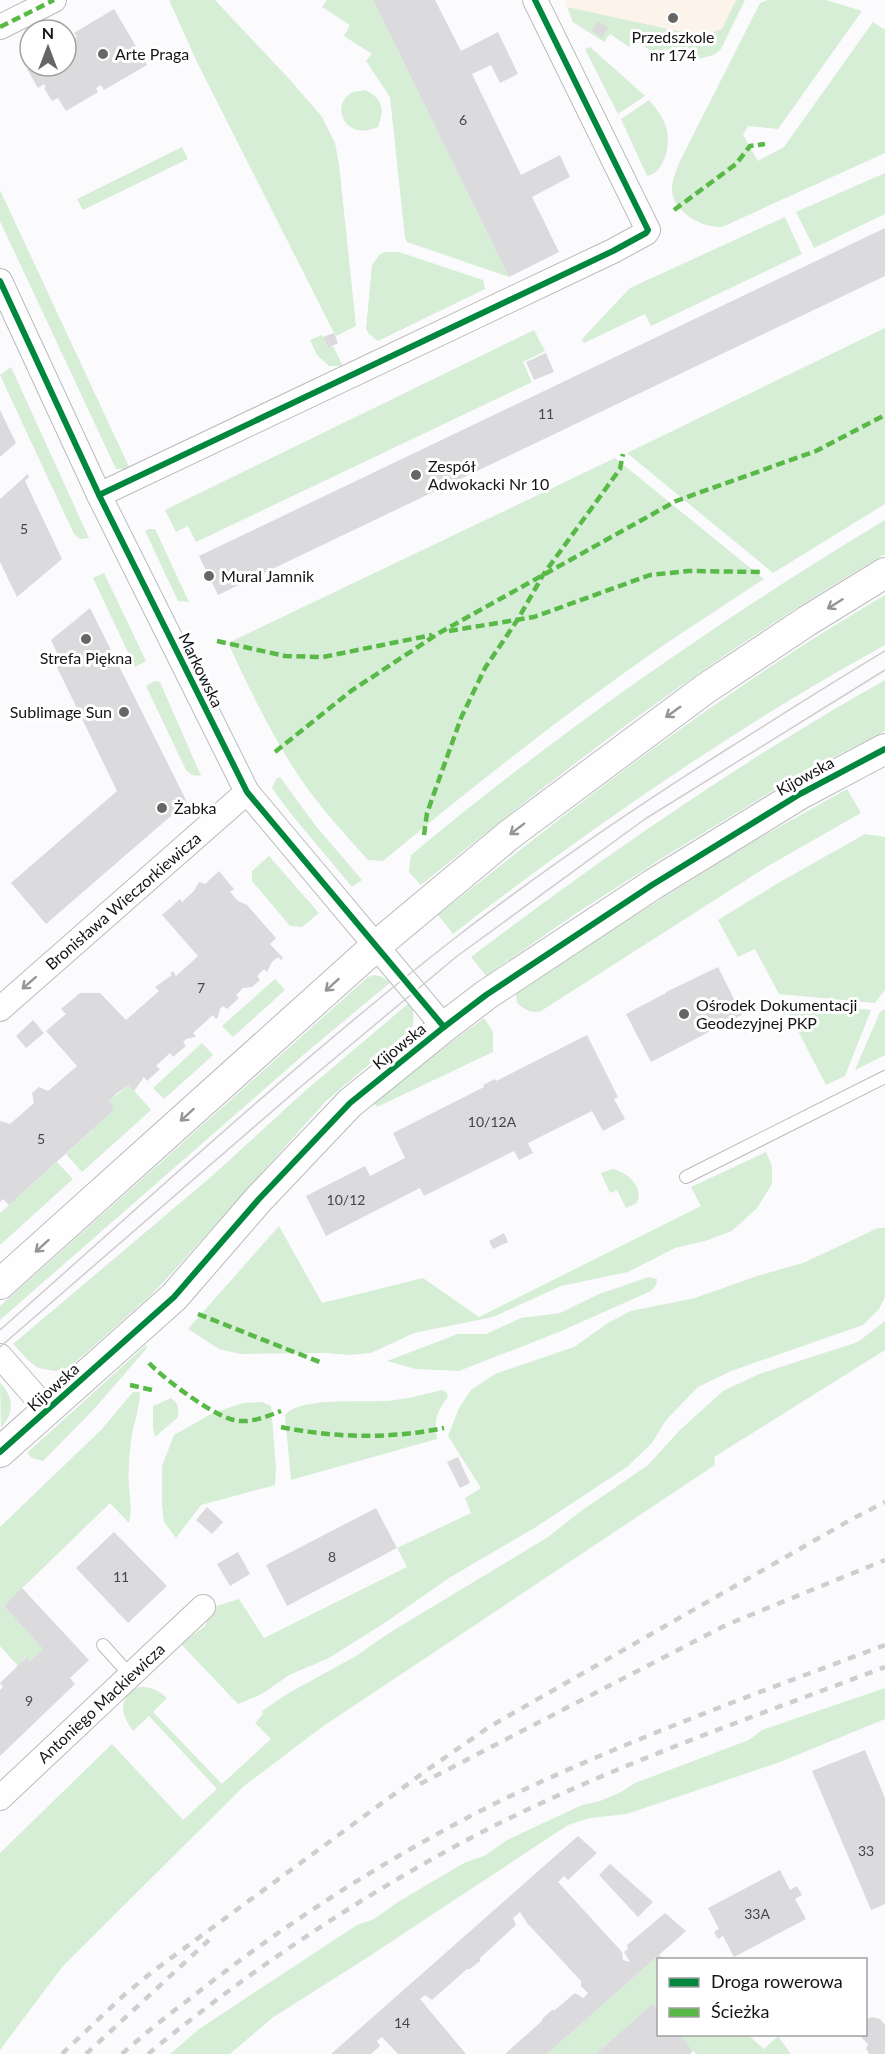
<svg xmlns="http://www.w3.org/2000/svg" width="885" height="2054" viewBox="0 0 885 2054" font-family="Lato,sans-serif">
<rect width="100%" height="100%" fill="#fbfbfe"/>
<path fill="#fcf4eb" d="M564,0H736L722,30L701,36L567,7Z"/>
<g fill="#d6edd6">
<path d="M169,0H215L292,82L322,117L335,143L339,164L356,326L336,336L333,331L197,62Z"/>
<path d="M327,0H373L509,277L407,242L405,238L390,97L366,61L372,54L344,36L350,25L322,7Z"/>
<path d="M736,0H745L721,49L714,55L698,59H687L676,56L665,48L658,55L635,41L629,47L610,34L604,42L573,22L567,7L701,36L722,29Z"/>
<path d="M768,0H826L862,11L778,129L748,126L743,135L758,161L784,147L873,22L885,30V153L722,227C703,228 674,213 672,191C671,182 676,172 679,163L760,3Z"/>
<path d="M590,47L645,96L618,114L585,49Z"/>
<path d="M365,90C383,99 385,109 378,127C345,142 330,106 351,93C355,91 360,91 365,90Z"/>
<path d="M649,100C657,109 664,119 667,130C670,146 665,172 647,176L621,119Z"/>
<path d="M182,147L188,159L83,210L77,199Z"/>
<path d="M885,173V214L814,248L796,212Z"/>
<path d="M0,190L130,469H116L0,221Z"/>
<path d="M785,217L802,254L651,326L645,314L584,343L582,339L630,288Z"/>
<path d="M386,252H399L483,280L485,289L378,341L369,334L366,329L372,265L380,254Z"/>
<path d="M885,328V504L773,573L627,453Z"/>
<path d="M534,330L545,351L523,362L532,382L196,542L188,526L176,532L165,510Z"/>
<path d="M322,335L328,348L333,346L343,366H329L317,355L310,340Z"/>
<path d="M11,367L89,538L80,539L74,534L0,375Z"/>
<path d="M615,458L764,579C729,602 693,625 658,649C563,715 472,787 383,861L368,860C346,835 324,812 305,785C274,741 251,692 228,643Z"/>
<path d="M885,520V554C721,650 568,765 421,885L409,872L411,855C560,731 719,620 885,520Z"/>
<path d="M149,529H155L189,602L178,601L145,531Z"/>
<path d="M104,573L146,661L135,667L93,578Z"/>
<path d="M885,595V645C733,729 590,828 453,934L438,915C581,801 726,688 885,595Z"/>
<path d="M885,680V731L799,775L672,852L575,914L486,976L471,957C604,856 740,762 885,680Z"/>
<path d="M155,681L160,682L201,776L192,775L186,770L146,686Z"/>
<path d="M280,777L315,825L362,880L352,887L288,810L272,788L276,779Z"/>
<path d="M847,789L861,813L768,866L541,1011C531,1014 524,1009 517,1003L516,993L629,919L754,841Z"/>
<path d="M865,834L885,837V990L875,1003L779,994L755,949L738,957L718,920L780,882Z"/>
<path d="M269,856L319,913L302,927L290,926L252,881V871Z"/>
<path d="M374,975L380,976L391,982L308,1051L0,1320V1306L368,977Z"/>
<path d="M275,979L285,990L233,1037L222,1026Z"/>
<path d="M783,1002L871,1010L845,1076L826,1085Z"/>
<path d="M409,1003C415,1010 414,1019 412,1028L326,1101L172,1273L149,1297L73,1364L65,1369L55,1371L38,1368L30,1362L13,1344L212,1176L305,1091Z"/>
<path d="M885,1009V1055L855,1070L880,1012Z"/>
<path d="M484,1018L493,1032V1052L377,1107L374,1103L411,1072Z"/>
<path d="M202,1043L213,1055L164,1099L153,1088Z"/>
<path d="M129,1085L151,1110L82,1172L66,1154L114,1110L109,1101Z"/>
<path d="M766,1152L772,1166V1184L757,1208L732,1231L705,1241L675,1248L628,1272L561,1286L493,1317L414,1333L371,1353L349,1355L324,1353L240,1354L219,1349L188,1329L279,1226L322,1303L423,1278L479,1317L701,1206L691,1187Z"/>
<path d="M57,1162L73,1179L0,1245V1213Z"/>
<path d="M612,1169C627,1171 646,1189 636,1204L626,1208L617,1190L610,1193L601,1173Z"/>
<path d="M878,1228H885V1297L879,1309L863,1325L731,1371L698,1387L666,1420L652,1443L627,1467L536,1527L449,1578L386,1622L329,1658L289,1675L262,1694L238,1704L181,1644L205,1626L213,1607L239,1599L264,1638L407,1567L397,1548L471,1513L465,1498L481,1488L448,1436L459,1408L471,1390L495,1374L574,1347L608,1323L631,1311L695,1298L757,1276L803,1263Z"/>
<path d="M649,1277L657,1279L656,1285L651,1291L559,1332L459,1371L416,1369L387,1361L458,1334H486L521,1318L560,1313L599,1294Z"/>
<path d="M885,1321V1350L714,1457L715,1465L322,1727L244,1786L63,1966L0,2050V1853L112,1744L183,1820L217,1789L149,1716L133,1731C121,1714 118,1703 134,1688C148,1685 157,1689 167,1698L153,1712L222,1784L271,1739L255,1723L263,1714L262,1711L287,1694L356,1656L389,1633L548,1537L581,1511L648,1465L680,1430L723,1391L759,1374L858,1342Z"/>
<path d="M146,1345L147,1348L95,1408L43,1461L32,1458L27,1453Z"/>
<path d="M0,1382C14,1399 15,1411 1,1428Z"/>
<path d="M442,1390L446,1392L448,1397C435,1414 435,1419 437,1439L291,1480L285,1415C302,1395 368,1404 395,1400C411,1398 426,1394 442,1390Z"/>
<path d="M133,1392H140C140,1410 132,1426 131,1443C129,1457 128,1472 129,1486C130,1499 132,1510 129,1523L110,1503L4,1606L43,1649L30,1661L26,1657L18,1666L0,1646V1527L101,1430Z"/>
<path d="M171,1398C178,1403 179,1408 178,1417L155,1437L153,1428V1406Z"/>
<path d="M262,1402L271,1406L276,1468L275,1485L201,1505L176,1538L164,1522L162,1504V1466L174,1435L213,1413L243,1403Z"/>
<path d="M885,1688V1719L780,1762L627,1814L590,1818L568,1825L365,1959L272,2018L230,2054H170L199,2029L357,1925L374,1919L398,1902L464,1863L486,1855L507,1840L582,1805L600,1801L621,1792L635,1783L749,1740L762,1730Z"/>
<path d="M659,1955L665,1959L658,1960V2011L652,2004L596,2054H547Z"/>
<path d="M679,2035H748L764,2049L778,2036L791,2054H696Z"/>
</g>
<g fill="#dbdadc">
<path d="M373,0H435L461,51L498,32L518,74L500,83L491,65L472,74L521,175L560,155L570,177L532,197L559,252L509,277Z"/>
<path d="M114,9L147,65L104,90L101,85L96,88L98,92L66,111L58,98L52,101L44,88L46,87L44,84L38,88L27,69L31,66H66V38L68,42L77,37L74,33Z"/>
<path d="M598,21L608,28L602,38L592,30Z"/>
<path d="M885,228V276L218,595L199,556Z"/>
<path d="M334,333L338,343L328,348L323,337Z"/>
<path d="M546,353L554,372L534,380L526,362Z"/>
<path d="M0,410L16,443L0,457Z"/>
<path d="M28,474L29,477L25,481L62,559L17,597L0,562V499Z"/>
<path d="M90,608L187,802L46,924L11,883L117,791L55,663L60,659L51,640Z"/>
<path d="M219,871L234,889L230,892L238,901L247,905L276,938L270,944L283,958L281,960L278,957L272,962L267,972L264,969L257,976L260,980L252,987L243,988L236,995L239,998L227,1009L223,1006L220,1009L218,1017L216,1019L213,1015L193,1033L196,1036L195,1037L186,1039L183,1042L186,1046L173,1057L170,1053L156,1066L160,1069L147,1081L144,1077L134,1091L129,1085L116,1094L109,1101L114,1110L9,1205L3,1199L0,1202V1121L10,1124L34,1103L32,1093L39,1087L48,1091L77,1066L46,1031L66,1014L61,1009L80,993H100L126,1020L159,991L155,987L172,975L170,973L173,971L176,976L198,956L162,915L180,899L182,902L194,891L199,882L205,884Z"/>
<path d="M718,967L742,1015L651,1062L626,1014L666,993V992Z"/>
<path d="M33,1020L44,1033L26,1048L16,1036Z"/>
<path d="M587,1035L618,1097L614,1099L625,1119L603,1131L592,1111L528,1143L533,1153L519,1160L514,1151L424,1196L420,1188L326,1236L306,1196L365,1166L370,1176L405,1158L393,1133L484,1087L483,1085L495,1079L496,1081Z"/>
<path d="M504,1233L508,1242L493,1249L489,1241Z"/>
<path d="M458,1457L470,1483L460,1488L447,1462Z"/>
<path d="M207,1507L223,1522L212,1534L196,1520Z"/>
<path d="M376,1508L397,1548L287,1606L266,1565Z"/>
<path d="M114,1532L167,1586L128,1623L76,1568Z"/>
<path d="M238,1552L250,1574L230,1586L217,1564Z"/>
<path d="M22,1588L89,1660L70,1678L75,1684L0,1756V1690L3,1687L0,1683L27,1657L30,1661L43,1649L4,1606Z"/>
<path d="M865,1750L885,1798V1904L871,1910L812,1771Z"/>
<path d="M578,1836L597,1853L568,1880L564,1876L558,1882L622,1952L623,1960L630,1962L624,1952L628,1949L627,1945L665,1913L686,1931L547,2054H505L542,2021V2019L552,2010H555L575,1993L583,1998L588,1993L581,1986V1981L527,1923L520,1912L513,1918L516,1925L480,1958V1961L470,1969H467L432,2000L425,1995L420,1999L466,2054H398L382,2037L377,2041L380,2046L371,2054H331Z"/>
<path d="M610,1864L653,1902L638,1917L599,1875Z"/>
<path d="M780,1870L790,1890L797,1886L802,1895L795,1899L806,1919L734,1957L723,1936L718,1939L714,1932L719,1929L708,1908Z"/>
<path d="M652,2004L658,2011V2034H679L693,2051L690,2054H596Z"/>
<path d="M872,2017L880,2019L885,2025V2054H869L866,2049L868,2044L861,2037L860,2034H866V2019Z"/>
</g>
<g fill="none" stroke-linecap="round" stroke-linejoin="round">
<defs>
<g id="service">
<path d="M686,1177L885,1077"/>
<path d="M103,1645L130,1675"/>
</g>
<g id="minor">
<path d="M0,27L54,0"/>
<path d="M0,281L99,495L247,792L444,1027"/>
<path d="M99,495L613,251L646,233L648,230L535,0"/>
<path d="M0,1009L247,792"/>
<path d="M0,1356L48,1411"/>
<path d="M0,1798L203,1607"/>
</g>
<g id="tertiary">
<path d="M0,1284L376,946L509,835L705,689L807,621L885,573"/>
<path d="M0,1452L174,1297L258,1200L350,1103L444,1027L486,995L652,885L800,794L885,749"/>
</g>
</defs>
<use href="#service" stroke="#bbbbbd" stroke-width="14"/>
<use href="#minor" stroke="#bbbbbd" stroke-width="26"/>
<use href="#tertiary" stroke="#bbbbbd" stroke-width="32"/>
<use href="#service" stroke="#fefeff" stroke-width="12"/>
<use href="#minor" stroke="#fefeff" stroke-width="24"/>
<use href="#tertiary" stroke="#fefeff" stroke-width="30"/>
<g stroke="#cecece" stroke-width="1.5">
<path d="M0,1330C147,1200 292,1066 446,945C538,873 634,808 732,746C783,714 833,682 885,651"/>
<path d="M0,1347L298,1089L456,957L645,819L885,670"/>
</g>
<g stroke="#cecece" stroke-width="4.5" stroke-dasharray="8 8" stroke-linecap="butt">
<path d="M420,1784L726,1625L885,1560"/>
<path d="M62,2054L123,1996L152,1972L427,1770L489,1727L852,1519L885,1502"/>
<path d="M86,2054L209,1940"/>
<path d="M122,2054C144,2034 168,2015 192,1997C287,1922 390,1856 498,1802C624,1741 755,1694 885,1645"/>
<path d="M148,2054C246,1973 352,1902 463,1842C598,1770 743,1721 885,1667"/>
</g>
<g stroke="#58b947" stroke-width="4.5" stroke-dasharray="9 4.5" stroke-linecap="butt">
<path d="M0,27L54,0"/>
<path d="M674,210L736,164L750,146L765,144"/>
<path d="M449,631L534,617L650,575L688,571L763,572"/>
<path d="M217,641L285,656L323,657L432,635"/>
<path d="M275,752L351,691L439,633L676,501L816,451L885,415"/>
<path d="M424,835L427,813L461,718L485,668L518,619L543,575L620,469L623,454"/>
<path d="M198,1314L322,1363"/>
<path d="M149,1363C164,1379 219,1421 240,1421C254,1422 268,1416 281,1411"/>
<path d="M130,1385L152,1390"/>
<path d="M281,1427C334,1438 391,1439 444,1428"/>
</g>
<defs>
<g id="cycleway">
<path d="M0,281L99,495L247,792L444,1027"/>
<path d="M99,495L613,251L646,233L648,230L535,0"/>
<path d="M0,1452L174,1297L258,1200L350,1103L444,1027L486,995L652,885L800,794L885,749"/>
</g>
</defs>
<use href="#cycleway" stroke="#fff" stroke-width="10"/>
<use href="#cycleway" stroke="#00873e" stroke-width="6"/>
</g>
<defs><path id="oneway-shaft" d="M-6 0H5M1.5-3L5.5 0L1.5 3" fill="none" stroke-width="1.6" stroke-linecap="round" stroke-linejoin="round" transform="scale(1.5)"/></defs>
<g stroke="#959596">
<use href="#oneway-shaft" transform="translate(835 604) rotate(148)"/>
<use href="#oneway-shaft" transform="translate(673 712) rotate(144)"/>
<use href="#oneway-shaft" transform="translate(517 829) rotate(143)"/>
<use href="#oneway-shaft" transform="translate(29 983) rotate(139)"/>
<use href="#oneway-shaft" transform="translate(332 985) rotate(138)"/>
<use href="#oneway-shaft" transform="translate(187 1115) rotate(138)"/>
<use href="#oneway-shaft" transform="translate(42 1246) rotate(138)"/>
</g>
<g fill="#666667" stroke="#fff" stroke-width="2">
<circle cx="673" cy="18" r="6"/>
<circle cx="103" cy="54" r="6"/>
<circle cx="416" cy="475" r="6"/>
<circle cx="209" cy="576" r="6"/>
<circle cx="86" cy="639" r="6"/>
<circle cx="124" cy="712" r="6"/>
<circle cx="162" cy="808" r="6"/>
<circle cx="684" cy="1014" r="6"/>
</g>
<g text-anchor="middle" stroke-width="6" stroke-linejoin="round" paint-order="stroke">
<g font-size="14" fill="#464648">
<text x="463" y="125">6</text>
<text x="546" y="419">11</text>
<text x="24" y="534">5</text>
<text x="201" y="993">7</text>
<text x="492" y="1127">10/12A</text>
<text x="41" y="1144">5</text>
<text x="346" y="1205">10/12</text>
<text x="332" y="1562">8</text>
<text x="121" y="1582">11</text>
<text x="29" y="1706">9</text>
<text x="866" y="1856">33</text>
<text x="757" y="1919">33A</text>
<text x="402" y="2028">14</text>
</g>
<g font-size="16" fill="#151516" stroke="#fff" text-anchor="start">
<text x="673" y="43" text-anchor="middle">Przedszkole<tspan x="673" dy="18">nr 174</tspan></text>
<text x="115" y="60">Arte Praga</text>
<text x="428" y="472">Zespół<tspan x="428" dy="18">Adwokacki Nr 10</tspan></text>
<text x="221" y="582">Mural Jamnik</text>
<text x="86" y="664" text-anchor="middle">Strefa Piękna</text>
<text x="112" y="718" text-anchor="end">Sublimage Sun</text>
<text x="174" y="814">Żabka</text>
<text x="696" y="1011">Ośrodek Dokumentacji<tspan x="696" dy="18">Geodezyjnej PKP</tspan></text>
</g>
<g font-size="16" fill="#151516" stroke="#fff">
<text transform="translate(201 670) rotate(64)" y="6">Markowska</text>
<text transform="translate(805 776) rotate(-29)" y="6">Kijowska</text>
<text transform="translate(123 901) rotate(-41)" y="6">Bronisława Wieczorkiewicza</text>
<text transform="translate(399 1046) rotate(-39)" y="6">Kijowska</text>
<text transform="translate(53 1387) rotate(-42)" y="6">Kijowska</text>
<text transform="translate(101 1703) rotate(-43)" y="6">Antoniego Mackiewicza</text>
</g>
</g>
<rect x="657" y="1958" width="210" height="78" fill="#ffffff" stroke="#a1a1a2" stroke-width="1.5"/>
<rect x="669" y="1978" width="30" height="9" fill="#00873e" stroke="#a1a1a2" stroke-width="1.5"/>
<text x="711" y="1988" font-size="18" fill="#151516">Droga rowerowa</text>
<rect x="669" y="2008" width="30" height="9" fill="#58b947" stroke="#a1a1a2" stroke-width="1.5"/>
<text x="711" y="2018" font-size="18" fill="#151516">Ścieżka</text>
<g transform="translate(48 48)"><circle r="28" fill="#ffffff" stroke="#a1a1a2" stroke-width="1.5"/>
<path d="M0-4.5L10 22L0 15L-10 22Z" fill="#666667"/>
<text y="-9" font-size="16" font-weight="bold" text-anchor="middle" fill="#151516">N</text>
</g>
</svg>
